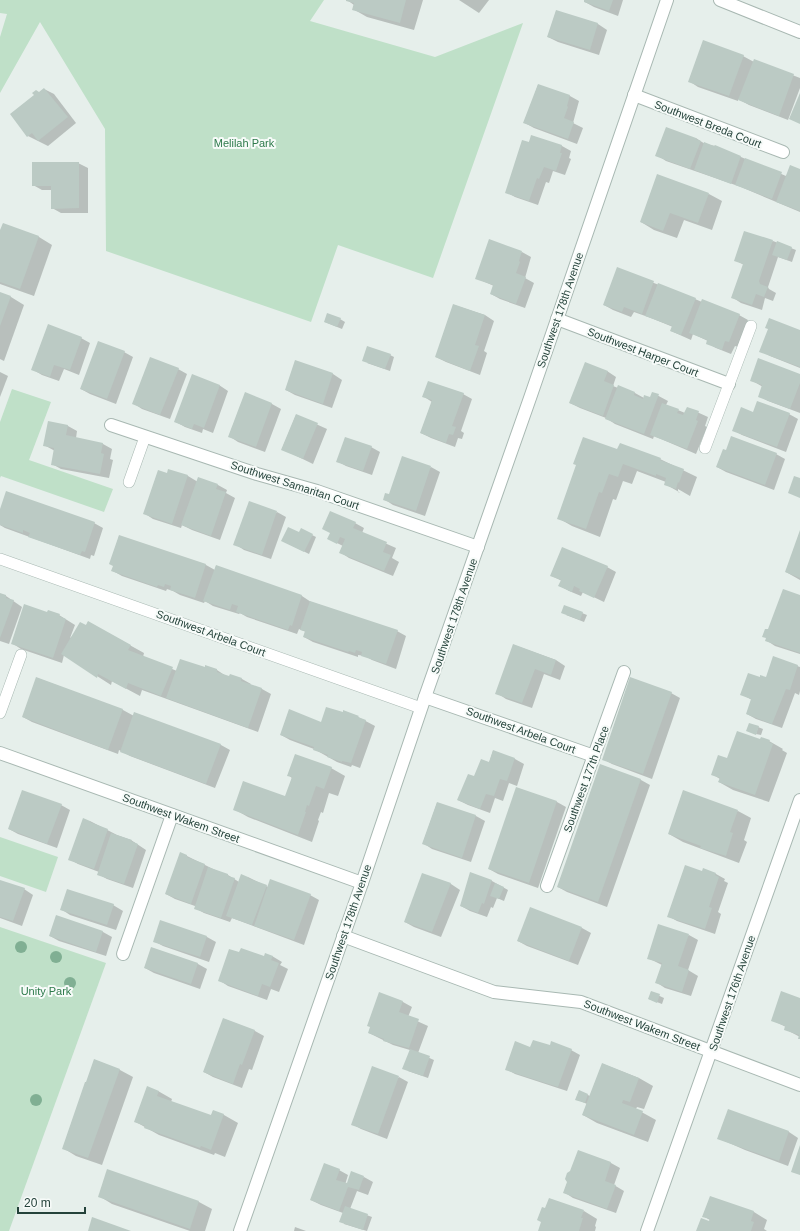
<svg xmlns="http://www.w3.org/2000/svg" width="800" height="1231" viewBox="0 0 800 1231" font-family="Helvetica,sans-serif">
<rect width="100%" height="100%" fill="#e6efeb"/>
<g fill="#bfe0c8">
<path d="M0,0H324L310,21L435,57L523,23L433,278L338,245L311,322L106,251L105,129L40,22L0,93V37L7,14L0,13Z"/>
<path d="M12,389L51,402L29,460L113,489L104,512L1,476L0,478V422Z"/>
<path d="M0,837L58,857L46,892L0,876Z"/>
<path d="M0,927L106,963L9,1231H0Z"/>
</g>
<g fill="#0003">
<path d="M347,0H423L414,30L367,17L353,9L354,5Z"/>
<path d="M459,0H489L479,13Z"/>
<path d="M586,0H623L618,16L594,7L585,2Z"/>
<path d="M556,12L598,24L607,30L599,55L558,42L548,37Z"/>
<path d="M743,56L754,62V60L800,78V88L788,120L749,105L738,99V101L698,87L689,81Z"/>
<path d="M538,85L570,96L579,101L573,123L583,128L577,144L534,128L525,123Z"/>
<path d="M44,89L54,94L76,123L48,146L28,136L39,93Z"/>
<path d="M532,136L562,146L571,151L569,158L571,159L565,175L553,171L549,183L546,182L538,205L515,197L506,192Z"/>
<path d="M696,138L705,144L715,146L786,176L800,169V212L741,187L666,161L657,155Z"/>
<path d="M78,163L88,168V213H61L52,208V190H42L33,185Z"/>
<path d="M709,194L722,201L712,230L684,220L677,238L654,230L641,222Z"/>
<path d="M3,224L39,237L52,245L34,296L0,284V233Z"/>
<path d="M773,241L796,250L792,262L778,257L768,287L769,289L776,293L773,301L765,298L762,310L741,303L732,297L744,265L735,260Z"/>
<path d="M522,252L531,257L525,278L534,283L525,308L500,299L491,294L494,286L476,278Z"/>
<path d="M618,269L695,299L702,302L739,315L748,320L738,347L735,346L731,354L716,348L707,343L708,341L693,334L691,340L671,331L673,327L651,318L634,312L631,317L613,310L604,305Z"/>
<path d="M0,293L11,297L24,305L4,361L0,359Z"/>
<path d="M454,305L485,315L494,321L484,351L487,353L480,375L446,362L436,357Z"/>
<path d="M340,319L345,322L342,329L325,322Z"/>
<path d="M800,331V368L770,356L761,351Z"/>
<path d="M81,338L90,343L79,375L64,369L59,381L42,375L32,369Z"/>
<path d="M124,352L133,357L116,404L90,394L81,389Z"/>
<path d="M390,355L394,357L390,371L367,363Z"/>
<path d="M296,362L333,374L342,380L332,408L295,395L286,390Z"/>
<path d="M178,369L187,374L170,419L142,409L133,403Z"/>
<path d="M607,371L616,377L613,386L618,388L635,393L644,398L651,399L653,393L668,401L666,405L685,413L688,408L708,417L705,426L707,427L696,454L654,436L653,439L615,424L606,418L580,408L570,403Z"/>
<path d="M0,372L8,376L0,397Z"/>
<path d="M800,375V413L768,401L759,396L763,387L751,380Z"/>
<path d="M219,385L228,391L213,433L203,429L202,433L185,427L176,422Z"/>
<path d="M245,394L272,404L281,409L265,452L238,442L229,436Z"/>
<path d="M463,394L472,399L461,431L464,433L462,439L458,438L455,447L431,438L421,433L432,402L423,396Z"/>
<path d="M754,413L789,414L798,419L786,452L742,435L733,430Z"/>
<path d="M296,415L327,429L313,464L282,449Z"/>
<path d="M49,422L68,426L77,431L76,438L103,444L112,449L110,459L113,460L109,478L61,469L52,464L55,451L44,445Z"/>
<path d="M371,447L380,452L372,475L346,466L337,461Z"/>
<path d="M618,450L660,459L697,477L690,496L678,489V492L680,493L679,492L665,484L666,482L637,471L632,484L623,481L616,500L613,499L600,537L572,526L558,518Z"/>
<path d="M776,454L785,459L774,490L726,472L717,467Z"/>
<path d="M431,467L440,472L425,516L393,505L384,499Z"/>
<path d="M167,474L188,476L198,482L218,485L227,490L226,493L235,498L220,540L192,530L182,525L181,528L153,519L144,513Z"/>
<path d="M0,512L94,523L103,528L94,556L91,555L90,559L5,528L0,525Z"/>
<path d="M277,512L286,517L271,559L244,550L235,544Z"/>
<path d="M355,523L364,528L362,533L396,548L392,558L399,562L393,576L349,558L340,552L343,546L329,539Z"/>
<path d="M800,532V580L786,572Z"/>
<path d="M312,535L316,537L309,554L287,543Z"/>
<path d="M119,536L206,565L215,570L216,566L302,596L311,602L397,631L406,636L396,669L372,660L365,656L358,655V657L313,642L304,637L306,632L301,630L299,629L297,634L247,617L240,613L239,614L213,606L205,601L204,603L180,595L173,591L167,589L166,591L122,576L113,571Z"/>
<path d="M607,567L616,572L604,602L583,592L581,596L569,591L560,586L562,581L552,576Z"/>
<path d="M0,594L6,596L22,607L9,644L0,641Z"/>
<path d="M800,596V654L775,646L766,640L769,631Z"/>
<path d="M48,613L59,615L75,625L70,638L86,626L88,622L144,653L143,657L177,671L205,668L217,670L226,676L242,679L251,684L250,685L262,689L271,694L258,732L142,690L140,696L112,681L111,685L64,655L62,663L21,649L12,643Z"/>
<path d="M582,613L587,615L584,622L566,615Z"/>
<path d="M514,645L556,660L565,666L560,680L544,674L532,708L506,699L497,693Z"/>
<path d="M774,658L800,667V691L799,695L795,693L782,728L756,719L747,714L752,700L741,694L760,678H767Z"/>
<path d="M37,678L123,710L134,716L221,745L230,750L215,788L130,756L119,750L118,754L32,722L23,717Z"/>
<path d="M671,693L680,698L652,779L612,764L603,759Z"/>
<path d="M344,712L358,717L375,726L360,768L352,765L351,767L337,762L314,749L290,740L281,735L321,723L343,713Z"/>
<path d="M758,727L763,729L761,735L756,734Z"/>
<path d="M761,740L769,741L783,749L782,750L787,753L769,802L733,790L719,782L720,779L712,774L727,760Z"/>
<path d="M493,751L515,759L524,764L517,786L509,783L503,801L495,798L490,813L468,805L458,800L475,777L489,763Z"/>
<path d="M601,765L641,780L650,785L607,907L567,892L558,887Z"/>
<path d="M331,768L345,776L338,796L329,793L323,813L321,812L318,820L319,821L312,842L248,817L234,809L286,797L292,778L288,775Z"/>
<path d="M517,788L557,802L566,807L538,888L498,874L489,869Z"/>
<path d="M437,803L476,816L485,821L471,862L432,849L423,843Z"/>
<path d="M61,805L70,810L57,848L18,834L9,829Z"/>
<path d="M738,811L751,818L744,840L747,842L739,863L683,842L669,834Z"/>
<path d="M90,821L117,835L131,840L146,850L133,888L107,879L98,874L99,872L78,864L69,859Z"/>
<path d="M187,856L215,870L228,875L239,882L248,877L268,887L310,895L319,900L304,945L232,918L230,922L204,913L195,908V906L175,899L166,894Z"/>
<path d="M704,870L716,874L725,879L724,881L728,883L718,912L721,914L715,934L677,921L668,916Z"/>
<path d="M471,873L492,881L508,890L504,901L497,898L493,908L491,907L487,917L470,911L461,906Z"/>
<path d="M423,874L451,884L460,890L441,937L414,927L405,922Z"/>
<path d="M0,881L24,889L33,895L22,926L0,918Z"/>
<path d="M113,905L123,911L116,930L70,915L61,909Z"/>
<path d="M57,917L103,932L112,937L106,956L59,941L50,936Z"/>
<path d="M582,928L591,933L578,965L527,946L518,941Z"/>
<path d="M689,935L698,940L688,970L698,976L691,996L665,988L656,982L662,965L648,958Z"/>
<path d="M207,937L216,942L209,962L163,946L154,941Z"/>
<path d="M152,948L198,964L207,969L200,989L154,973L145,968Z"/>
<path d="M272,956L282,962L280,965L288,969L279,992L271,989L267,1000L228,986L219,980L264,957Z"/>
<path d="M651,992L664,998L662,1004L649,999Z"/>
<path d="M380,994L403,1002L412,1007L408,1017L428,1026L418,1053L434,1060L428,1078L408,1071L410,1050L393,1045L369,1033Z"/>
<path d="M800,999V1039V1037L785,1029L786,1027L772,1020Z"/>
<path d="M224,1019L255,1031L264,1036L252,1070L249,1069L242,1088L213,1077L204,1072Z"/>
<path d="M550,1046L571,1050L580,1055L567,1091L515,1074L506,1069L531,1048Z"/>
<path d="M95,1060L120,1070L133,1077L102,1165L76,1156L63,1148Z"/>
<path d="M603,1064L639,1078L653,1086L644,1109L637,1107L636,1109L656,1120L648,1142L597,1123L583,1115L587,1104L576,1099L579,1091L590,1096Z"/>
<path d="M399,1077L408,1082L387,1139L361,1129L352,1124Z"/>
<path d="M158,1091L172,1099L171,1102L211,1116L213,1111L224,1115L238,1123L225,1157L215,1153L214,1155L159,1135L136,1122Z"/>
<path d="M728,1111L789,1132L798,1138L788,1166L745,1150L718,1138Z"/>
<path d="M579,1152L611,1163L620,1168L614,1185L624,1191L616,1213L573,1198L564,1192Z"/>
<path d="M339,1170L348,1175L344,1188L364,1177L373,1182L368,1195L357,1191L350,1209L372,1217L367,1231L344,1224L343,1213L321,1205L311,1200Z"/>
<path d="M99,1196L199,1202L212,1209L205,1231H190L112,1204Z"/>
<path d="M584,1211L597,1219L595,1226L596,1227L595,1231H539Z"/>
<path d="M754,1212L767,1220L764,1229L767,1231H697L709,1222L710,1220L703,1216Z"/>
<path d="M295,1227L306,1231H294Z"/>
</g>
<g fill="#bbcac4">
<path d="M346,0H406L400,23L352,10L354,3L346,1Z"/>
<path d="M584,0H613L609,11L584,2Z"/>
<path d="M556,10L598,23L590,50L547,37Z"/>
<path d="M703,40L744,55L729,96L688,82Z"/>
<path d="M754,59L794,74L779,116L738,100Z"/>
<path d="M538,84L570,95L567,106L568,107L564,118L574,122L568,139L523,123Z"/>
<path d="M44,88L68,117L38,141L32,133L27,137L10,114L34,95L32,93L36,90L39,92Z"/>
<path d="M800,93V124L789,119Z"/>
<path d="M666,127L696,138V139L701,141L690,169L655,156Z"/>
<path d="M531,135L562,145L560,153H562L556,171L544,167L539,179L537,178L529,201L505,193L522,140L529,142Z"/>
<path d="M704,142L714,146L715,145L741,156L731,184L694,170Z"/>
<path d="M745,158L782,172L772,199L735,185Z"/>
<path d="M32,162H79V208L51,209V186H32Z"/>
<path d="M790,165L800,169V211L776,202Z"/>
<path d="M657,174L709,193L698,223L670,213L663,231L640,222Z"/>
<path d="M3,223L39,236L20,289L0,282V230Z"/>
<path d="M744,231L773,240L759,281L760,284L768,287L764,297L756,294L752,305L731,298L743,264L734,261Z"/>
<path d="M489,239L522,251L519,261L520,262L516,273L526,277L516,304L490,294L493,285L475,279Z"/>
<path d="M777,241L792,247L787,260L772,255Z"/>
<path d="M617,267L654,281L642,314L624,307L622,312L603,305Z"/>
<path d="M658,283L696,298L681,335L670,331L672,326L645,316Z"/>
<path d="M0,292L11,296L0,326Z"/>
<path d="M702,299L740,314L729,342L725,341L722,350L706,344L707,340L689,333Z"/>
<path d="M453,304L485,315L475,345L479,346L470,371L435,357Z"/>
<path d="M327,313L341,318L337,327L324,322Z"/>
<path d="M769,318L800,330V367L759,352L768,329L765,328Z"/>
<path d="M48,324L82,337L70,370L54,365L50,377L31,370Z"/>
<path d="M98,341L125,351L107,399L80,389Z"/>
<path d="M367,346L391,354L385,369L362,361Z"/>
<path d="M150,357L179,368L160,415L132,404Z"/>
<path d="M758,358L800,374V383L790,409L758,397L762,385L750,381Z"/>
<path d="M295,360L333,373L323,404L285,390Z"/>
<path d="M585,362L608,371L604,381L614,385L603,416L569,403Z"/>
<path d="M192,374L220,385L204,428L194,424L192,429L174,422Z"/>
<path d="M428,381L464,393L452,426L456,427L453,435L449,434L446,443L420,433L432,400L422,397Z"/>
<path d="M618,385L635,392L634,395L643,399L644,395L650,397L652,392L659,394L644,434L605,419Z"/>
<path d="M245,392L272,403L256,447L228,437Z"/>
<path d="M757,401L790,413L777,447L732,431L741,407L753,412Z"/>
<path d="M662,403L679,409L677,413L683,415L687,407L699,411L696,420L698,421L687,449L650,435Z"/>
<path d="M296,414L318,423L303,459L281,450Z"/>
<path d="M48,421L68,425L66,435L103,443L101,453L104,454L100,474L51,465L54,448L43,446Z"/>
<path d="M731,436L777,453L765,485L716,467L723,449L726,450Z"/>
<path d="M345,437L372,446L363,471L336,462Z"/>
<path d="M583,437L617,449L620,443L661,458L660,460L684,469L679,483L678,482L676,489L664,485L666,478L656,474V476L623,464L618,477L609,474L602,493L599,492L586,529L557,519L576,465L573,464Z"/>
<path d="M402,456L431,466L416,511L383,500L385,493L389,494Z"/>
<path d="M168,469L188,475L172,524L143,514L158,470L167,473Z"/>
<path d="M794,476L800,478V498L788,493Z"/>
<path d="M198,477L218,484L216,489L226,492L211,536L181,525Z"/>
<path d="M6,491L95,522L85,552L82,551L80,555L28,537L30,533L23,530V533L0,525V509Z"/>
<path d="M249,501L277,511L262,555L233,545Z"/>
<path d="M330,511L356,522L353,528L387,542L383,552L391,555L384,571L339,553L345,539L340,537L337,544L327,539L330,533L322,529Z"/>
<path d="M288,527L299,532L301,528L313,534L304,552L281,541Z"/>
<path d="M800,530V578L785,572Z"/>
<path d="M119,535L206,564L195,598L170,590L171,586L165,584L164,587L158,585L157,587L111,571L113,566L109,564Z"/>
<path d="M562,547L608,566L594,598L579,591L580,589L574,586L572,592L558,586L561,580L550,576Z"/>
<path d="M216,565L302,595L292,626L290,625L288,630L236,612L238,606L232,604L230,610L203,601Z"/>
<path d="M783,589L800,595V653L765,641L766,638L762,637L765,629H768Z"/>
<path d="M0,593L6,595V598L14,600L0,638Z"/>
<path d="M310,601L398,630L386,664L361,656L362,652L356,650L355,653L349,651L348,652L303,637L305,631L300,630Z"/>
<path d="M24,604L47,612L48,610L60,614L59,616L66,619L53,658L11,644Z"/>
<path d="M564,605L583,612L580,620L561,613Z"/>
<path d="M88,621L131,645L128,650L173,667L161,696L128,683L126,689L98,674L97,678L61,654L80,622L86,625Z"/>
<path d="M513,644L556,660L551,675L535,669L522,703L495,694Z"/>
<path d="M773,656L798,665L790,690L786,689L772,724L746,714L751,699L740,695L748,673L760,677V675L766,677Z"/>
<path d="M180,659L205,667V665L217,669V672L229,676L230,674L242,678L241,681L262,688L248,728L166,698Z"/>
<path d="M36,677L123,709L108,750L22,717Z"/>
<path d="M630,677L672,692L643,774L602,760Z"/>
<path d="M326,707L343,712V710L359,716L358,717L366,720L351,763L342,761V762L327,757L328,755L313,750L314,747L280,735L289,709L321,722Z"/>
<path d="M134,712L221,744L206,784L120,752Z"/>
<path d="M749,723L759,726L756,735L746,731Z"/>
<path d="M737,731L760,739L761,737L770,740L769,742L773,744L755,795L718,782L720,778L711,775L718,755L727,758Z"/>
<path d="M493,750L515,758L507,781L500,779L494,796L486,794L480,809L457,800L468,774L474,776L481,759L489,762Z"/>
<path d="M295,754L332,767L324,789L316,786L309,806L307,805L305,812H306L298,835L233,810L243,781L285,796L292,777L287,776Z"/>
<path d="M600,764L641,779L598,902L557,887Z"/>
<path d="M516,787L557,801L529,883L488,869Z"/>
<path d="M22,790L62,804L47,844L8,829Z"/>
<path d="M683,790L738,810L730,832L733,833L726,856L700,848L701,846L668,834Z"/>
<path d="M437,802L476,815L462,858L422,844Z"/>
<path d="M83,818L90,821V822L108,829L94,869L68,860Z"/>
<path d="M111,833L132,840L131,841L138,844L124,884L97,875Z"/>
<path d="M180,852L187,855V857L205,864L191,904L165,894Z"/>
<path d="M685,865L702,871L703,868L716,873L715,875L719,877L709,907L712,908L705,929L667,917Z"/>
<path d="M208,867L228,874V876L235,878L221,918L194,909Z"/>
<path d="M470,872L492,880L484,904L482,903L478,913L460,906Z"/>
<path d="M422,873L451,883L432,932L404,922Z"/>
<path d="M241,874L248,877V878L267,885L252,925L226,916Z"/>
<path d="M270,879L311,894L294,940L254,926Z"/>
<path d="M0,880L25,888L13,921L0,917Z"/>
<path d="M495,883L504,887L499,899L490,896Z"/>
<path d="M67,889L114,904L107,925L60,910Z"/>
<path d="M530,907L582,927L569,961L517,941Z"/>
<path d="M56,915L103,931L96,952L49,936Z"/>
<path d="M160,920L207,936L200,957L153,942Z"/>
<path d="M658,924L689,934L678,966L689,970L682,992L655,983L662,963L647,959Z"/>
<path d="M151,947L198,963L191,984L144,968Z"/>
<path d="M241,948L264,956L265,953L273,956L271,960L279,963L270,987L262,984L258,996L218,981L229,949L239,952Z"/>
<path d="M651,991L660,994L657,1003L648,999Z"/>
<path d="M781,991L800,998V1039H798L799,1035L784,1030L785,1026L771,1021Z"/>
<path d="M379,992L403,1001L399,1012L419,1019L409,1048L383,1041L384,1039L368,1033L370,1027L367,1026Z"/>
<path d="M223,1018L255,1030L242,1065L240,1064L233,1084L203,1072Z"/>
<path d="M533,1040L550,1045L551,1041L572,1049L558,1087L505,1070L515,1041L530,1047Z"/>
<path d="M410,1049L430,1056L423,1076L402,1069Z"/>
<path d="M94,1059L120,1069L88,1158L62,1149L85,1082H86Z"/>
<path d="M602,1063L639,1078L630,1102L623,1100L622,1103L643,1111L634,1135L582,1115Z"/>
<path d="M372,1066L399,1076L378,1134L351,1125Z"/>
<path d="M147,1086L159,1091L157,1096L211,1115L213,1110L224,1114L211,1150L201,1146L200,1148L144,1128L145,1126L134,1122Z"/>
<path d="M579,1090L588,1094L585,1103L575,1100Z"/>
<path d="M728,1109L789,1131L779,1161L717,1139Z"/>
<path d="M800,1145V1175L791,1172Z"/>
<path d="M578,1150L611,1162L605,1181L616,1185L607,1209L563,1193L567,1182L565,1179L567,1173L570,1171Z"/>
<path d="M324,1163L340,1169L336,1180L347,1183L351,1171L364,1176L359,1190L348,1187L339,1211L310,1200Z"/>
<path d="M107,1169L199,1201L190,1229L98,1197Z"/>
<path d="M710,1196L754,1211L751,1221L754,1222L751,1231H696L701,1218L709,1221L710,1219L702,1217Z"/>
<path d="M549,1198L584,1210L581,1218H583L579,1231H538L541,1222L537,1220L542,1207L545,1208Z"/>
<path d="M345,1206L368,1214L363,1230L339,1222Z"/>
<path d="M92,1217L131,1231H88Z"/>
</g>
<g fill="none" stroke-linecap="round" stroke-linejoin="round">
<defs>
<g id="service">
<path d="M705,448L751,326"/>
<path d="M129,482L145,437"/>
<path d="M0,559L421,708"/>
<path d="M0,713L21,655"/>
</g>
<g id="minor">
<path d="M720,0L800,32"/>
<path d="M634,95L783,152"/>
<path d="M557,319L729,384"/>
<path d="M111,425L257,474L317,491L478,547"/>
<path d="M425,697L594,756"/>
<path d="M0,753L362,883"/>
<path d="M547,886L624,672"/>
<path d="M343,936L494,992L581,1002L800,1085"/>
<path d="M123,954L172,815"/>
<path d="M240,1231L362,883L425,697L530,398L667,0"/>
<path d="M647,1231L800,800"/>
</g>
</defs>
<use href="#service" stroke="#a8b8b2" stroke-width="12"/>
<use href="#minor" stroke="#a8b8b2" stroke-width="14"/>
<use href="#service" stroke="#fff" stroke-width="11"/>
<use href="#minor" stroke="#fff" stroke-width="12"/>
</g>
<g fill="#80af93">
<circle cx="21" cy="947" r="6"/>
<circle cx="56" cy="957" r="6"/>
<circle cx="70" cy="983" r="6"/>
<circle cx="36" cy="1100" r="6"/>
</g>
<g text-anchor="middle" stroke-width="4" stroke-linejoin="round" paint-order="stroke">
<g font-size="11" fill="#24423a" stroke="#f7fbf9">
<text transform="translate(708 124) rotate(21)" y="4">Southwest Breda Court</text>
<text transform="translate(560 310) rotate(-71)" y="4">Southwest 178th Avenue</text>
<text transform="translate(643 352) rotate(21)" y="4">Southwest Harper Court</text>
<text transform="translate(295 485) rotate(18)" y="4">Southwest Samaritan Court</text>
<text transform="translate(454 616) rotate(-71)" y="4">Southwest 178th Avenue</text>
<text transform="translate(211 633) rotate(20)" y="4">Southwest Arbela Court</text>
<text transform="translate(521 730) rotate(20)" y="4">Southwest Arbela Court</text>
<text transform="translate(586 779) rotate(-70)" y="4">Southwest 177th Place</text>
<text transform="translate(181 818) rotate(20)" y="4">Southwest Wakem Street</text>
<text transform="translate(348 922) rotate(-71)" y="4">Southwest 178th Avenue</text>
<text transform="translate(732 993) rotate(-71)" y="4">Southwest 176th Avenue</text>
<text transform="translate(642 1025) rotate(21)" y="4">Southwest Wakem Street</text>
</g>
<g font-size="11" fill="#2d7a4b" stroke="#f7fbf9">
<text x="244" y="147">Melilah Park</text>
<text x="46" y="995">Unity Park</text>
</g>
</g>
<path d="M18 1207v6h67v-6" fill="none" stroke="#24423a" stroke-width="2"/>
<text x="24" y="1207" font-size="12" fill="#24423a" stroke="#f7fbf9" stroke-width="3" paint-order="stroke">20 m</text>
</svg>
